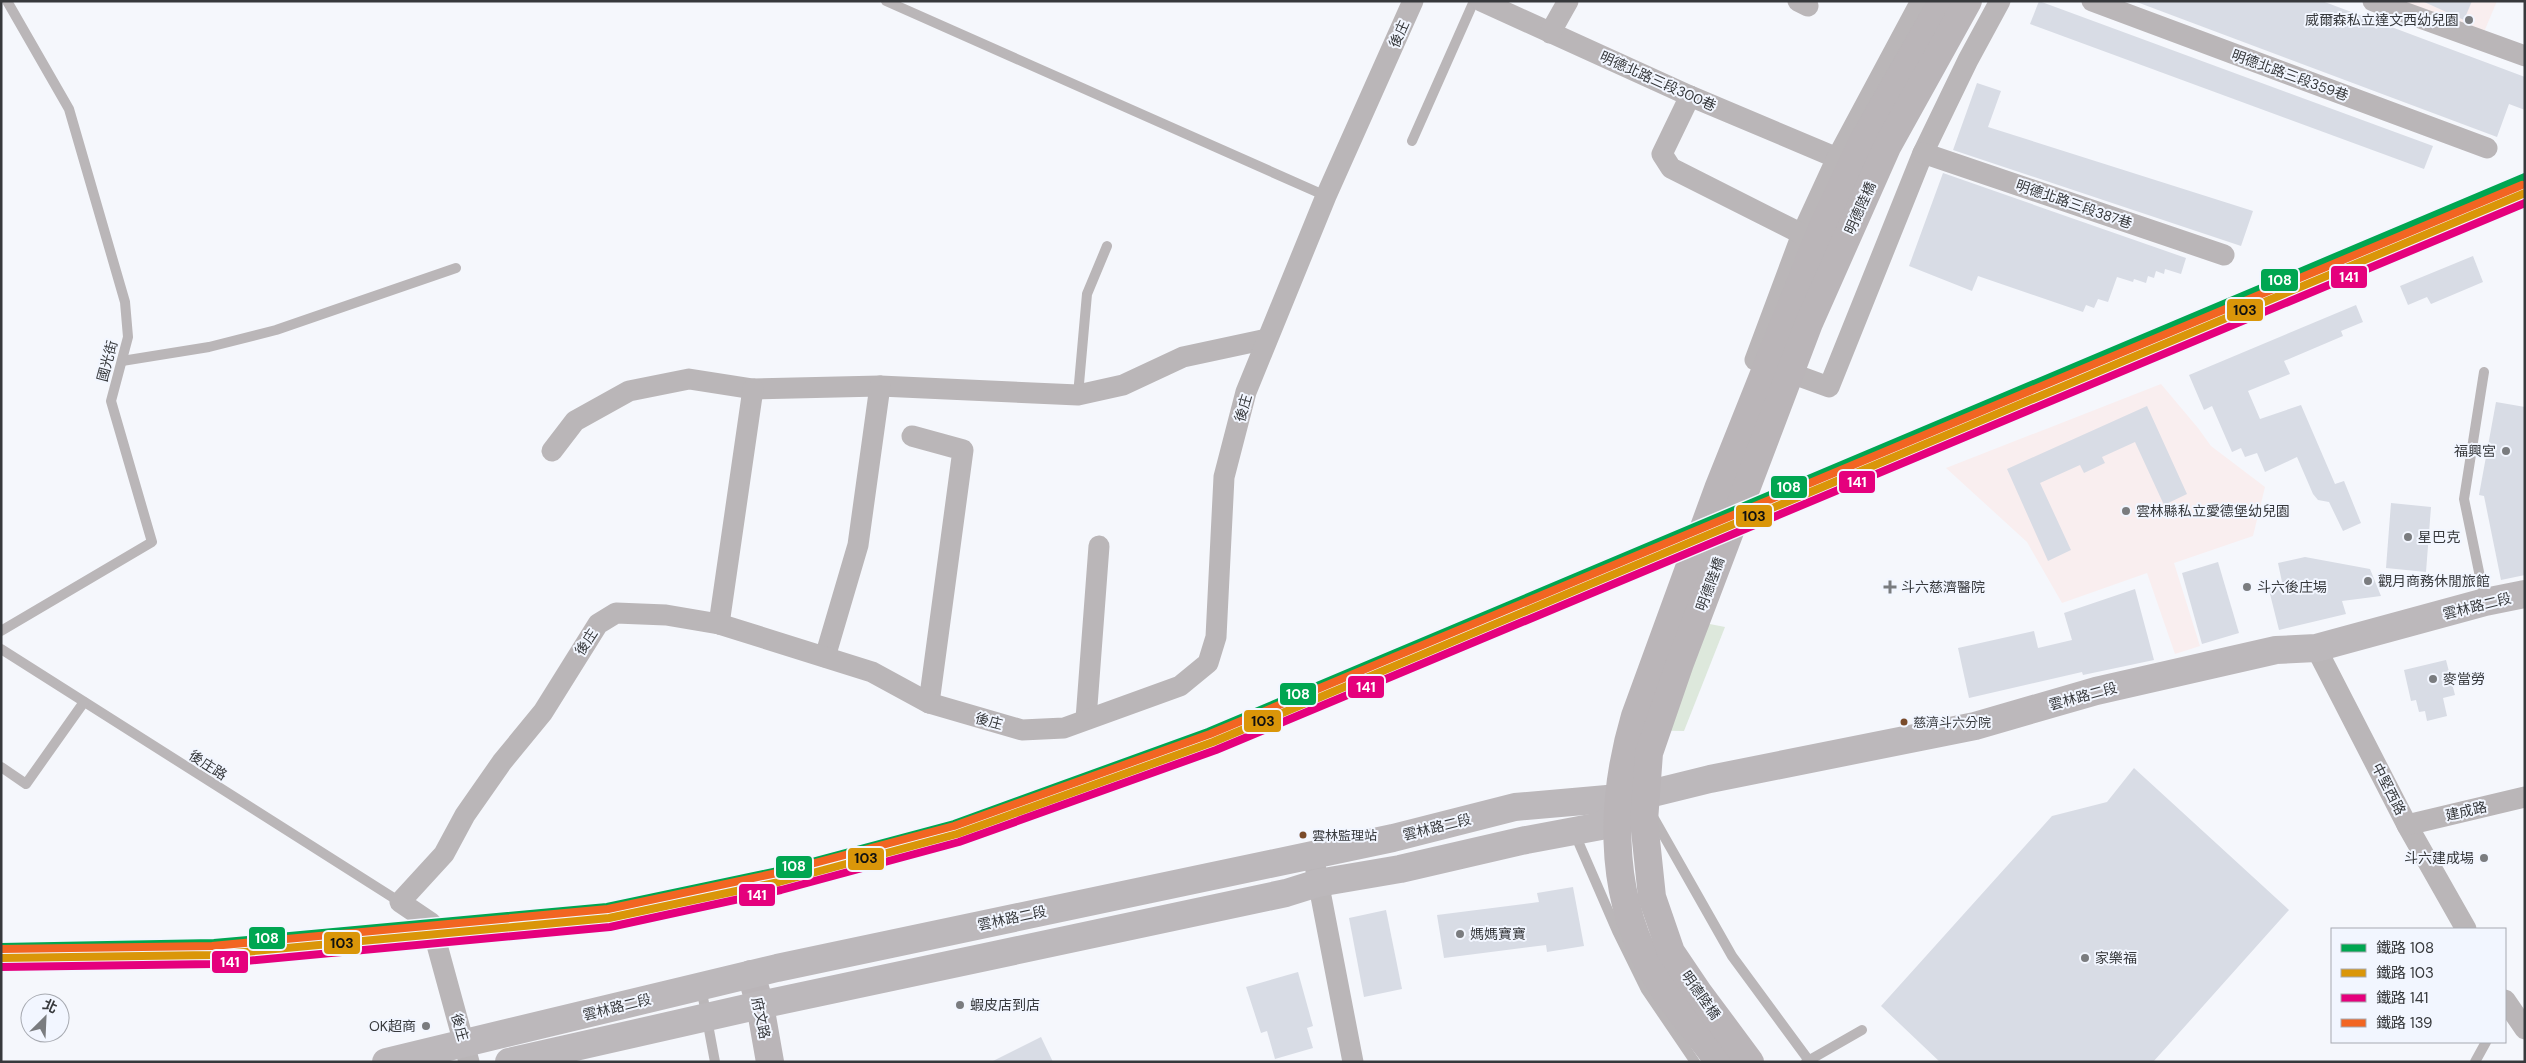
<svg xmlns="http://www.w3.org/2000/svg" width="2526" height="1063" viewBox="0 0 2526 1063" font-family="'DM Sans','Noto Sans TC',sans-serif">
<rect width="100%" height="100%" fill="#f5f7fc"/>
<g fill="#f9eeef">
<path d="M2396,1H2497L2484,32Z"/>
<path d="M2161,384L2198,428L2211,446L2265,487L2253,536L2174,563L2200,646L2175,654L2147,573L2062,603L2027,542L1946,468Z"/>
</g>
<path fill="#dde8dc" d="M1664,615L1725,627L1684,731L1624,730Z"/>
<g fill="#d8dce5">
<path d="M2039,1L2433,146L2424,169L2030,24Z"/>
<path d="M2134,1H2322L2525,77V110L2509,104L2497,137Z"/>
<path d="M2422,1H2472L2464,20Z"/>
<path d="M1977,83L2001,91L1988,127L2253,211L2241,246L1953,150Z"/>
<path d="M1943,173L2186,258L2181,274L2165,269L2164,274L2156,271L2154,278L2148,276L2146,283L2134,279L2133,282L2117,277L2108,302L2098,299L2094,308L2086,305L2083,312L1978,276L1972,291L1909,266Z"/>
<path d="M2473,256L2483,282L2431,304L2427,297L2408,305L2400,286Z"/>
<path d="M2356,305L2363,322L2341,331L2343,336L2284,361L2290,374L2248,391L2260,419L2301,405L2335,484L2344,481L2361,523L2343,531L2329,502L2318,500L2313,494L2297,457L2265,472L2257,453L2245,457L2241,448L2232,452L2212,406L2204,410L2189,375Z"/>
<path d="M2496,402L2525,407V575L2501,580L2484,496L2479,495Z"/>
<path d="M2147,406L2187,494L2164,505L2135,442L2102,457L2105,463L2084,473L2080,465L2040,483L2071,550L2048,561L2007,469Z"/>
<path d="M2391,503L2431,507L2426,572L2386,568Z"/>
<path d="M2305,557L2370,569L2381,596L2342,601L2346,614L2279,630L2268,586L2282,582L2278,563Z"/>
<path d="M2218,562L2239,633L2202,644L2182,573Z"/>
<path d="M2135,589L2154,660L2083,675L2082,672L1969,698L1958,648L2034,631L2038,648L2072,640L2064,613Z"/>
<path d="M2446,660L2455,695L2443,698L2447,716L2427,721L2425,711L2419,712L2416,700L2411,701L2404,670Z"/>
<path d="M2134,768L2289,910L2153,1062H1940L1881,1006L2052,816L2107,802Z"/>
<path d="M1573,887L1584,946L1547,952L1546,945L1444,958L1437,915L1539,902L1537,893Z"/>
<path d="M1386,910L1402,989L1364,997L1349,918Z"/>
<path d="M1298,972L1313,1026L1307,1028L1313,1048L1275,1059L1267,1031L1261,1033L1246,987Z"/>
<path d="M1041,1037L1053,1062H991Z"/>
</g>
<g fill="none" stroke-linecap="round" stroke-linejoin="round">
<g stroke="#bab6b8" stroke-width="10">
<path d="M886,1L1326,196"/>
<path d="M1412,141L1474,1"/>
<path d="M122,361L209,347L276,330L456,268"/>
<path d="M2484,372L2464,499L2485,601"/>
<path d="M1078,395L1087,294L1107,246"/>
<path d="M1,631L152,542L111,401L128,337L125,302L69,109L7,1"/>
<path d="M1,649L400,902"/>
<path d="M1,767L26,784L84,702"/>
<path d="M1652,815L1732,956L1810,1062"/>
<path d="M1574,832L1617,931L1646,990L1695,1062"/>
<path d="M701,987L715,1062"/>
<path d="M1806,1062L1862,1030"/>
<path d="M2475,1062L2486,1042"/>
</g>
<g stroke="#bab6b8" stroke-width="21">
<path d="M1481,1L1690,96L1837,158"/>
<path d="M1798,1L1808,6"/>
<path d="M1921,1L1837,158L1802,234L1755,360L1829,387L1923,153L1968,60L2000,1"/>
<path d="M2092,1L2487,148"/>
<path d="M2373,1L2525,56"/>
<path d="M1550,33L1568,1"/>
<path d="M1690,96L1662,154L1671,168L1802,234"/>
<path d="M1923,153L2224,255"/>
<path d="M912,436L963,450L929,703"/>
<path d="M552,451L575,421L629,391L689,379L753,389L880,386L1078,395L1123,385L1183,357L1267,339"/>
<path d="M719,624L753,389"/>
<path d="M2316,648L2407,825L2466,929"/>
<path d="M825,657L858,545L880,386"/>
<path d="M1086,719L1099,546"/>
<path d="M2407,825L2525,797"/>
<path d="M1313,855L1353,1062"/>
<path d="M2505,1000L2525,1029"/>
<path d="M469,1062L431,923L400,902L444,854L465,815L502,762L543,712L598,624L616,613L666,615L719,624L872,672L929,703L1022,730L1064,728L1180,686L1208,663L1216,637L1224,477L1246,392L1326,196L1413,1"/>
</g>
<path stroke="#bab5b8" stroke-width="28" d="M751,974L760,1005L770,1062"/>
<g stroke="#bcb8bb" stroke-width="28">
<path d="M386,1062L777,968L1393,838L1515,807L1641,796"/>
<path d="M509,1062L760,1005L1286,893L1318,883L1400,869L1526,840L1601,826L1641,796L1710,779L1975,726L2096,691L2276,650L2316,648L2485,602L2525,594"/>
</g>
<g stroke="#bab5b8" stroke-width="28">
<path d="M1719,1062C1696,1030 1667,998 1648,963C1608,886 1611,797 1635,716L1718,489L1821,231L1863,141L1943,1"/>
<path d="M1750,1062L1698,992L1671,952L1652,897L1644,821L1649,753L1680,663L1809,323L1887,147L1968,1"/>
</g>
<defs>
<path id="rail-1" d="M1,947L214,943L607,907L778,871L954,824L1208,732L2525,177"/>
<path id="rail-2" d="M1,958L212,955L609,918L779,882L957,834L1213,742L2525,193"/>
<path id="rail-3" d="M1,967L213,964L610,927L781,890L959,842L1216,750L2525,203"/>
<path id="rail-4" d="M1,949L212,946L608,909L777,873L954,826L1210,734L2522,185"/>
</defs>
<use href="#rail-1" stroke="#f2f6ff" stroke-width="11"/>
<use href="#rail-2" stroke="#f2f6ff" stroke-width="11"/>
<use href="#rail-3" stroke="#f2f6ff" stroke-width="11"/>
<use href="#rail-4" stroke="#f2f6ff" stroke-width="11"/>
<use href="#rail-1" stroke="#00a651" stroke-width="8"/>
<use href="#rail-2" stroke="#da9609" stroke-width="8"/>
<use href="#rail-3" stroke="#e5007d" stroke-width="8"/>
<use href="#rail-4" stroke="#f26522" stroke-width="8"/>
</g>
<g fill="#7a7c7f" stroke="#f2f6ff" stroke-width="2">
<circle cx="2469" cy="20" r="5"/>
<circle cx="2506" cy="451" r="5"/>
<circle cx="2126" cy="511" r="5"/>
<circle cx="2408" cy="537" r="5"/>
<circle cx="2368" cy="581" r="5"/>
<path d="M1887.5 579.5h5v5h5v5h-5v5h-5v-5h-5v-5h5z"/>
<circle cx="2247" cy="587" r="5"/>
<circle cx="2433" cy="679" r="5"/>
<circle cx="2484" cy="858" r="5"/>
<circle cx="1460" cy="934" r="5"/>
<circle cx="2085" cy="958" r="5"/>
<circle cx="960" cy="1005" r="5"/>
<circle cx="426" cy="1026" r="5"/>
</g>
<g fill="#7a4b2a" stroke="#f2f6ff" stroke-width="2">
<circle cx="1904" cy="722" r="4.5"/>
<circle cx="1303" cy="835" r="4.5"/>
</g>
<g text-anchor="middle" stroke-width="4" stroke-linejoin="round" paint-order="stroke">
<g font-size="13" fill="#37393c" stroke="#f2f6ff" text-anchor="start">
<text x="1913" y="727">慈濟斗六分院</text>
<text x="1312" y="840">雲林監理站</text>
</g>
<g font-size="14" fill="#37393c" stroke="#f2f6ff" text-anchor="start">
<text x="2459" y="25" text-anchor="end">威爾森私立達文西幼兒園</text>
<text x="2496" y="456" text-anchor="end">福興宮</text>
<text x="2136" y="516">雲林縣私立愛德堡幼兒園</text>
<text x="2418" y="542">星巴克</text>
<text x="2378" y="586">觀月商務休閒旅館</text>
<text x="1901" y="592">斗六慈濟醫院</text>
<text x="2257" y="592">斗六後庄場</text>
<text x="2443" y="684">麥當勞</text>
<text x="2474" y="863" text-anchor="end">斗六建成場</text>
<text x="1470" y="939">媽媽寶寶</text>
<text x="2095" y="963">家樂福</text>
<text x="970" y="1010">蝦皮店到店</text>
<text x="416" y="1031" text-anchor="end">OK超商</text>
</g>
<g font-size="14" fill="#37393c" stroke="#f2f6ff">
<text transform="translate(1399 34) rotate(-66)" y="5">後庄</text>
<text transform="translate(2290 75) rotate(20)" y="5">明德北路三段359巷</text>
<text transform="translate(1658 81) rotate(24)" y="5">明德北路三段300巷</text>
<text transform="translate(2074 204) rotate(19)" y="5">明德北路三段387巷</text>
<text transform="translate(1860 208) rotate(-66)" y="5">明德陸橋</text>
<text transform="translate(107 361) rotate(-75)" y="5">國光街</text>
<text transform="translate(1243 408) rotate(-74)" y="5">後庄</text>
<text transform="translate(1710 584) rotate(-70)" y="5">明德陸橋</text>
<text transform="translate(2477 606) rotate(-14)" y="5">雲林路二段</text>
<text transform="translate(586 642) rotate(-57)" y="5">後庄</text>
<text transform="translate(2083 696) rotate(-15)" y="5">雲林路二段</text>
<text transform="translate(989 721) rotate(15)" y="5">後庄</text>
<text transform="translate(208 765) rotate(33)" y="5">後庄路</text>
<text transform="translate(2389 789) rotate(63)" y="5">中堅西路</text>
<text transform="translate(2466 811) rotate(-13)" y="5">建成路</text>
<text transform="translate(1437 827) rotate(-14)" y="5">雲林路二段</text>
<text transform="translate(1012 918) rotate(-12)" y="5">雲林路二段</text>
<text transform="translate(1701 995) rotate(55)" y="5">明德陸橋</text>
<text transform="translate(617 1007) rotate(-14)" y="5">雲林路二段</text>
<text transform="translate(761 1018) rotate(78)" y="5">府文路</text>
<text transform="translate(460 1027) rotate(74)" y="5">後庄</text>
</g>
</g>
<g stroke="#f2f6ff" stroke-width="2">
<rect x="2330" y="265" width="38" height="24" rx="5" fill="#e5007d"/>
<rect x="2260" y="268" width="39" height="24" rx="5" fill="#00a651"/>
<rect x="2226" y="298" width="38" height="24" rx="5" fill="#da9609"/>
<rect x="1838" y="470" width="38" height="24" rx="5" fill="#e5007d"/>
<rect x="1770" y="475" width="38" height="24" rx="5" fill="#00a651"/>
<rect x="1735" y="504" width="38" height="24" rx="5" fill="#da9609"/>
<rect x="1347" y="675" width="38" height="24" rx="5" fill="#e5007d"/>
<rect x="1279" y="682" width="38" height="24" rx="5" fill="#00a651"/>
<rect x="1243" y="709" width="39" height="24" rx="5" fill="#da9609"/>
<rect x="847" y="847" width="38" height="24" rx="5" fill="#da9609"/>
<rect x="775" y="855" width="38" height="24" rx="5" fill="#00a651"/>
<rect x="738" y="883" width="38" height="24" rx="5" fill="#e5007d"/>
<rect x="248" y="926" width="38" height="24" rx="5" fill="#00a651"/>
<rect x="323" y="931" width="38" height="24" rx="5" fill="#da9609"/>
<rect x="211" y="950" width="38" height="24" rx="5" fill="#e5007d"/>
</g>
<g font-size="14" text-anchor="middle" font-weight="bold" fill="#fff">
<text x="2349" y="282">141</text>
<text x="2280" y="285">108</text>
<text x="1857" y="487">141</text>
<text x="1789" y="492">108</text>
<text x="1366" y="692">141</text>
<text x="1298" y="699">108</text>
<text x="794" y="871">108</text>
<text x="757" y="900">141</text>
<text x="267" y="943">108</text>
<text x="230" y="967">141</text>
</g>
<g font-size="14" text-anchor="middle" font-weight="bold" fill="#111">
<text x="2245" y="315">103</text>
<text x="1754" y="521">103</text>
<text x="1263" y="726">103</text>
<text x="866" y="863">103</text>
<text x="342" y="948">103</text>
</g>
<rect width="2526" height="1063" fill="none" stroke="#37393c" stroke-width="5"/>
<rect x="2331" y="928" width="175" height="115" fill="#f2f6ff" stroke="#a7aab1"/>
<rect x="2341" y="944" width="25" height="8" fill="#00a651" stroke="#a7aab1"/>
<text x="2376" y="953" font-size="15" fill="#37393c">鐵路 108</text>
<rect x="2341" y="969" width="25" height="8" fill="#da9609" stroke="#a7aab1"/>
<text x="2376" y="978" font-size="15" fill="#37393c">鐵路 103</text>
<rect x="2341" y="994" width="25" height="8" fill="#e5007d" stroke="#a7aab1"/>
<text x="2376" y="1003" font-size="15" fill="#37393c">鐵路 141</text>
<rect x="2341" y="1019" width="25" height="8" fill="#f26522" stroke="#a7aab1"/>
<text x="2376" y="1028" font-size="15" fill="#37393c">鐵路 139</text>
<g transform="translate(45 1018) rotate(24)"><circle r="24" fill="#f2f6ff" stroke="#a7aab1"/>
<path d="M0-4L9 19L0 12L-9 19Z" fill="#7a7c7f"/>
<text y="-8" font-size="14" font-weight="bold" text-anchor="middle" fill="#37393c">北</text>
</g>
</svg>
